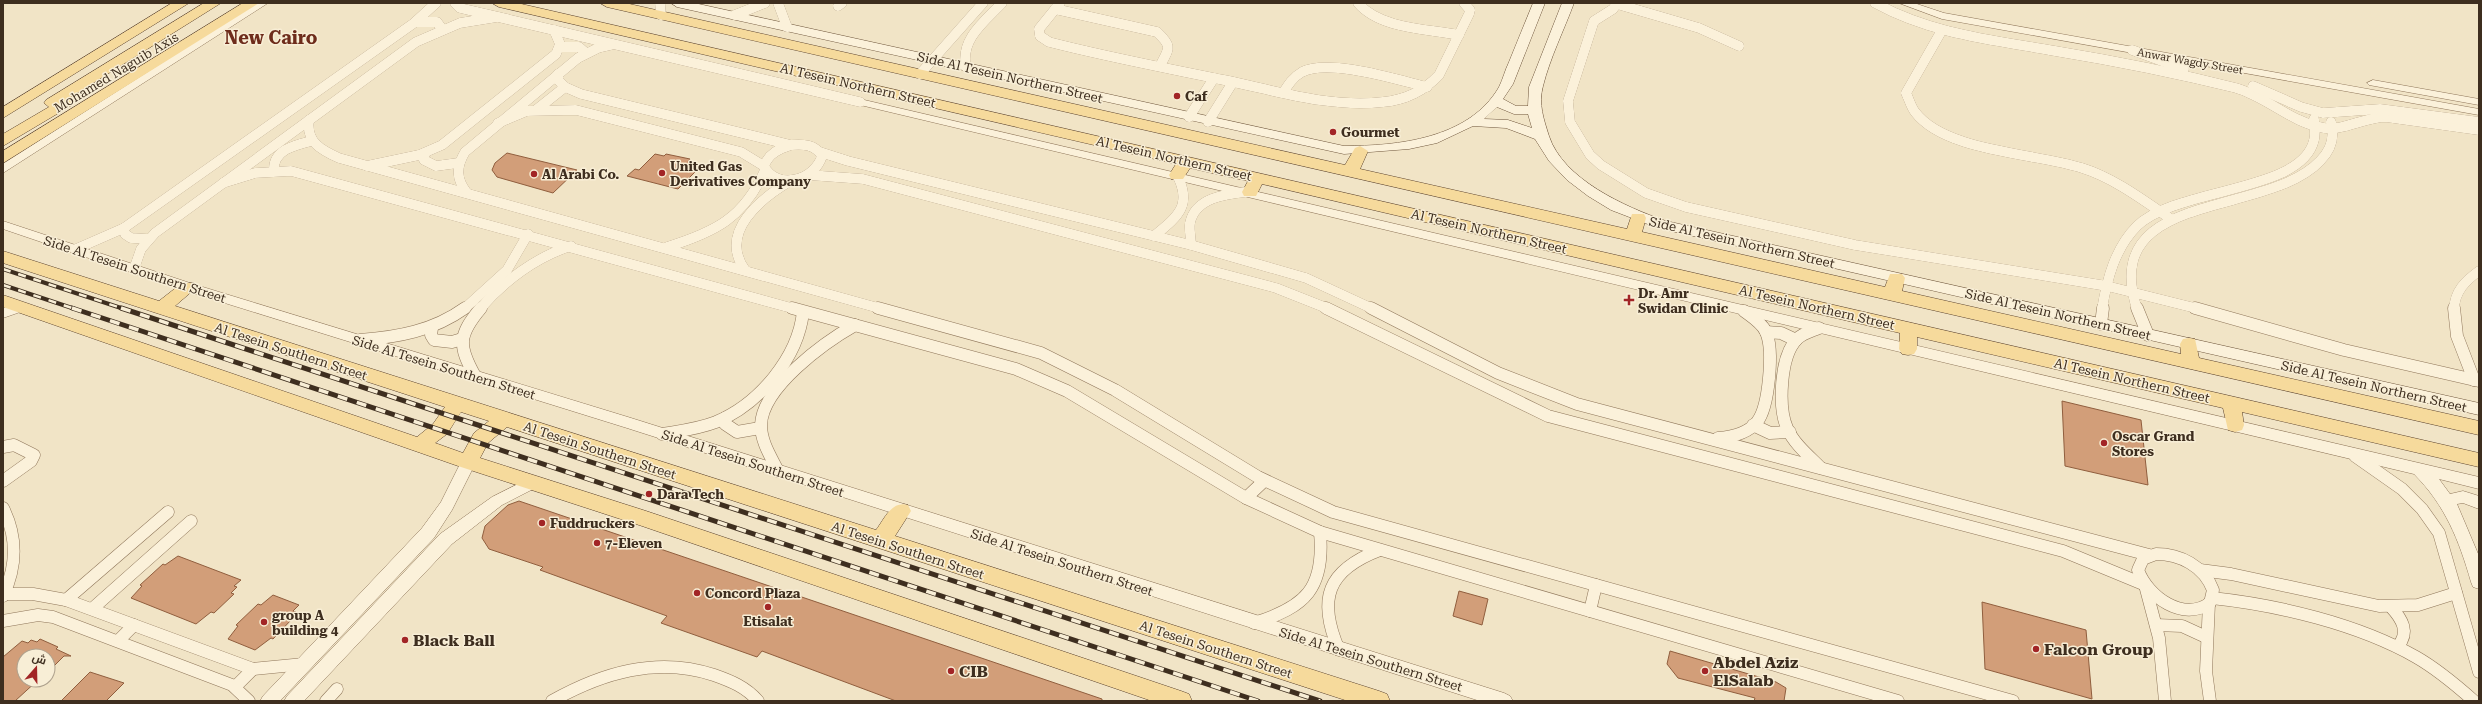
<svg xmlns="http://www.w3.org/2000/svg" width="2482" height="704" viewBox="0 0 2482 704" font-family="'Roboto Serif',Cairo,serif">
<rect width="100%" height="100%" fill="#f1e4c6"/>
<g fill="#d29e79" stroke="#905e3e">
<path d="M507,153L577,170L553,193L497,177L492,170L495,163Z"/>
<path d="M655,154L664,156L666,154L690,159L688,162L702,165L678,189L627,176L635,169L639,170Z"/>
<path d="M2062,401L2141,420L2148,485L2065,466Z"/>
<path d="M519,501L1102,699V701H896L762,651L757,657L661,623L667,616L540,570L543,567L489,549L482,538L485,526L508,505Z"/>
<path d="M178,556L241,580L234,586L237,587L231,593L234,594L214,613L211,612L196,624L131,598L142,586L140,585L163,564L165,565Z"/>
<path d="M1459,591L1488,599L1482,625L1453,616Z"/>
<path d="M273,595L299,605L293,611L296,612L290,618L292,619L273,639L271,638L255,650L228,639L238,626L236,625L258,604L261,605Z"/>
<path d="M1982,602L2086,630L2092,699L1985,669Z"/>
<path d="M40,639L58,647L56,649L71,656H64L48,672V656H24V680H38L15,701H3V657L22,641L28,643L31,640L37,642Z"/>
<path d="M1670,651L1776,682L1786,688L1784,701H1754L1755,698L1678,678L1667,664Z"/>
<path d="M90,672L124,683L106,701H61Z"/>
</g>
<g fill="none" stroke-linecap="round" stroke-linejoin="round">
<defs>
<g id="minor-far1">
<path d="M455,3L460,8L860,102"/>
<path d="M660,3L661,15"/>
<path d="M778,3L787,27"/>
<path d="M1060,3L1039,29L1040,36L1049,42C1107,57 1166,68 1224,80C1277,91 1329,108 1383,102C1405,100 1424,91 1439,75L1469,14L1470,10L1464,3"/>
<path d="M1358,3C1380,29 1428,29 1459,35"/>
<path d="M1617,3L1613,9L1594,21L1568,101L1570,122L1590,155L1601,165L1646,193L1686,207L1855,245L2107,286L2199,309"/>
<path d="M1875,3C1931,34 1993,40 2055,51C2116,61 2176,73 2236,88C2267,97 2292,123 2324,128C2343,131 2365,117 2386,117L2479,130"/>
<path d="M1617,4L1699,28L1739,46"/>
<path d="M838,6L842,3"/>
<path d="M1055,9L1157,32C1173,47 1169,48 1160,66"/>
<path d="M735,15L765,3"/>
<path d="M416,22H437L442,29"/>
<path d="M1942,30L1906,93C1909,99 1911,107 1915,112C1945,152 2036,153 2082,168C2114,178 2143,200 2171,219"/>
<path d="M560,47H579L586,53"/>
<path d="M2132,50L2184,69"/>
<path d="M966,67C960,39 985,21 1002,3"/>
<path d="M558,74V80L565,87L581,94L791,145"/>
<path d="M920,74L983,3"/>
<path d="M2253,86L2301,107L2323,113L2380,109L2479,122"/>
<path d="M1283,93C1288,85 1293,77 1302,72C1329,58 1398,80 1427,87"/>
<path d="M536,110L565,87"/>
<path d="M1189,117L1214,78"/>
<path d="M309,120C306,142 321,150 339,158L882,309"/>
<path d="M1208,122L1233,82"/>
<path d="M498,123L527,111L576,110L741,152L764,166"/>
<path d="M791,145C803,144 815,144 822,156C815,180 777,191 764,166C769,153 779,149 791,145Z"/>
<path d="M820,152L848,161L1191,245L1306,278L1373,309"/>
<path d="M425,153L424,160L436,166L458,163"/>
<path d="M367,166L419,155L442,145L556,54L560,44L554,30"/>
<path d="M274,170C273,150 295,145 311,141"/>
<path d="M808,175L863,179L1276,288L1329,309"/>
<path d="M223,183L255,173L291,171L795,309"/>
<path d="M467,193C456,179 456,167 465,152L578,58L598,48L611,45"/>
<path d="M124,228L125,234L131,238L148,239"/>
<path d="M1154,236C1177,217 1193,206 1177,175"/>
<path d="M1191,245C1191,238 1189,230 1190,223C1195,198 1225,194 1246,192"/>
<path d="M667,247C715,232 744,218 765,170"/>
<path d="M76,249L124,228L414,23L436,3"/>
<path d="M134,269L141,249L155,233L416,42L460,23L497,17"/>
<path d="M745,270C718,232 761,198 792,180"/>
<path d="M464,309L507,270L528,234"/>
<path d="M480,309C504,281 536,257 571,246"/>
<path d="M2102,309C2107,279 2115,248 2137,226C2177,187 2302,193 2314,140C2316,134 2314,125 2314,119"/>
<path d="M2137,309C2098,189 2266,218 2320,161C2331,150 2335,137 2331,122"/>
<path d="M2454,309C2455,291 2465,281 2479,271"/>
</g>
<g id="minor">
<path d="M792,308L1016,369L1067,391L1246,498L1320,532L1898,701"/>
<path d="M878,308L1041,353L1115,390L1258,477L1333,512L2013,701"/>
<path d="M1326,308L1548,416L2063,551L2143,584"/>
<path d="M1371,308L1498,373L1577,404L2149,555"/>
<path d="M2137,308L2148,335"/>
<path d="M2195,308L2344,350L2479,381"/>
<path d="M2454,308L2457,336L2474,380"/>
<path d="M2101,324L2103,308"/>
<path d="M432,328L431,335L434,340L452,342L462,339"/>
<path d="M1819,328C1812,331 1803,333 1797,339C1780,356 1778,407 1787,428C1794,444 1809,456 1821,468"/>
<path d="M1766,332L1781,333L1796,340"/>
<path d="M360,340C398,337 433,331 465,308"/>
<path d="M475,376C458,346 458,335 481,308"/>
<path d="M725,418V424L737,432L760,428"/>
<path d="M1753,425L1770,433L1790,432"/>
<path d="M662,434C680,431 698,429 716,422C759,404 798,358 803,312"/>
<path d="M1718,438C1731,437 1748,433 1757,422C1769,407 1774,350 1766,332C1762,323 1752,317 1744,311"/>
<path d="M3,447L14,445L34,455L31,461L3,481"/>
<path d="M2355,456L2402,489L2422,509L2439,533L2479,672"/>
<path d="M778,471C771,457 761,442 761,425C762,387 825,342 855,325"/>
<path d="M1246,498L1264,481"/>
<path d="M3,508C18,538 17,566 3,596"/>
<path d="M2156,554C2180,554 2204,566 2213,590L2210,603C2183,622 2148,597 2138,570L2143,559Z"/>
<path d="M2200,570L2231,574L2379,606L2418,605L2456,593"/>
<path d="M2146,589L2159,638L2165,701"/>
<path d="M4,594H33L66,600L253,669L304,664"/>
<path d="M2212,598C2278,605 2358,624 2416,657C2437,669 2456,685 2474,701"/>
<path d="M66,600L168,512"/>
<path d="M2209,603L2206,671L2210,701"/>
<path d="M2391,607C2402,619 2410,632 2398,646"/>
<path d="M92,609L191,521"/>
<path d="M1590,611L1596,585"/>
<path d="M3,621L38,615L53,617L232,685L249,701"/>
<path d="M1254,623C1306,607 1325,588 1320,532"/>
<path d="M2156,625L2182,626L2206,637"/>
<path d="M118,641L134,625"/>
<path d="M1339,650C1317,599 1327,570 1380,550"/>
<path d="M235,687L253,669"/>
<path d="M326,701L337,689"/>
<path d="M552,701C602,673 657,656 714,675C731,681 746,687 758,701"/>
</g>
<g id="tertiary">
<path d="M256,3H268L3,173V164Z"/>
<path d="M1899,3H1914L1944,13L2479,109V115L1942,19Z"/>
<path d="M2373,80L2479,99V105L2369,85L2367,83Z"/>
<path d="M860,99L2479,477V489L2439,479L2450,494L2463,491L2479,496V509L2463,503L2457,504L2479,556V589L2473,587L2471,582C2459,540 2445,505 2414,474L856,104L854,102Z"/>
<path d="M3,221L193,284L631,418L1504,693L1510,696L1513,701H1480L627,428L183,290L3,229Z"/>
<path d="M21,302L26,304L28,307L26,310L3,318V308Z"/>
<path d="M468,456L473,458L476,462L452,510L434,538L280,701H260L263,696L422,528L441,502L463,458Z"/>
<path d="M534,476L539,478L542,482L539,486L502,505L452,544L304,701H284L287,696L440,534L492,497Z"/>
</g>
<path id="secondary" d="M671,3H694L1344,146C1397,146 1469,139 1499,87C1503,79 1505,70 1509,62C1517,42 1525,23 1533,3H1545L1513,84L1503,99L1516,106H1528L1529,87L1562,3H1574C1564,30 1550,58 1543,86C1538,104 1544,120 1549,136C1563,179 1625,207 1666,221L2479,403V415L1658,228L1611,210L1588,196L1567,180L1549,161L1535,139L1506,128L1473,126L1437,143L1409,149L1344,154L677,7ZM1497,107L1514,114H1528L1532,128L1508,120L1484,119Z"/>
<g id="primary">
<path d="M172,3H189L3,118V107Z"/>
<path d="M204,3H221L69,98L74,102L72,105L3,146V134L49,107L44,103L46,100Z"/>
<path d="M243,3H259L3,163V151Z"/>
<path d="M492,3H517L2479,453V467L2242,412L2244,425L2242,430L2235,432L2228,430L2223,408L1917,337V349L1914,354L1908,355L1902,354L1899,349L1900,333L1262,184L1256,196H1244L1242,192L1248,181L1190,168L1183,179H1171L1169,175L1176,164L499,7Z"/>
<path d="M600,3H625L1345,165L1355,148L1360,146L1368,151L1360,169L1627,229L1632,214H1644L1646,218L1642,232L1885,287L1890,274H1902L1905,278L1902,291L2181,354L2180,344L2183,339L2189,338L2195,339L2199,358L2479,421V435L607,7Z"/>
<path d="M3,251L159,301L182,283H194L197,287L175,306L876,530C885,518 892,500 908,505L911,511L895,536L1379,691L1387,694L1390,701H1348L507,427L488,443L480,458L646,511L1181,691L1189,694L1192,701H1152L642,526L461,467L3,307V295L417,437L433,424L445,407L3,263ZM461,412L489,421L474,433L463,453L435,443L447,434Z"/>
</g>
</defs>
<use href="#minor-far1" stroke="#8f765a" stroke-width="10"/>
<use href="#minor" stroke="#8f765a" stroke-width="13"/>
<use href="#tertiary" stroke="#8f765a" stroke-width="1"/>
<use href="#secondary" stroke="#70573d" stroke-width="1"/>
<use href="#primary" stroke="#5c432e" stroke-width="1"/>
<use href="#minor-far1" stroke="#fbf1da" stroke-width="10"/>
<use href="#minor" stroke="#fbf1da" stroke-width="12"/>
<use href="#tertiary" fill="#fbf1da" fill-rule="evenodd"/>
<use href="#secondary" fill="#fbf1da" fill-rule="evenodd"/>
<use href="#primary" fill="#f6da9c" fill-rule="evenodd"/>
<defs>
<g id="rail-far1">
<path d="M3,269L124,309"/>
<path d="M3,285L75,309"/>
</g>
<g id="rail">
<path d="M72,308L1258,701"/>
<path d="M121,308L1320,701"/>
</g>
</defs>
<use href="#rail-far1" stroke="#3e2e1f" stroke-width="4"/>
<use href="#rail" stroke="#3e2e1f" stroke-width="5"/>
<use href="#rail-far1" stroke="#f8eed6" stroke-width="2.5" stroke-dasharray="8" stroke-linecap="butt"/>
<use href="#rail" stroke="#f8eed6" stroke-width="3.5" stroke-dasharray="10" stroke-linecap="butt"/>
</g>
<g fill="#a22526" stroke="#f8eed6" stroke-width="1.5">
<circle cx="1177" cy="96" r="4"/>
<circle cx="1333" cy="132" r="4"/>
<circle cx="662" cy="173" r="4"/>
<circle cx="534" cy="174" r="4"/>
<path d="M1627 294h4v4h4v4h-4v4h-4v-4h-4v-4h4z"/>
<circle cx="2104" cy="443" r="4"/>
<circle cx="649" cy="494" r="4"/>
<circle cx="542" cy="523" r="4"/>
<circle cx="597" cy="543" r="4"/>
<circle cx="697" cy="593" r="4"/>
<circle cx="768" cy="607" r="4"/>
<circle cx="264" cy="622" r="4"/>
<circle cx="405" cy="640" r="4"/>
<circle cx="2036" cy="649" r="4"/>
<circle cx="951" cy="671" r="4"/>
<circle cx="1705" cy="671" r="4"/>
</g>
<g text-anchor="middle" stroke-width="3" stroke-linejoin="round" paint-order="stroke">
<g font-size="11" fill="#3e2e1f" stroke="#f8eed6">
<text transform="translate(2190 61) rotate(10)" y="4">Anwar Wagdy Street</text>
</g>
<g font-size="13" fill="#3e2e1f" stroke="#f8eed6">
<text transform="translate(116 72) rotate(-31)" y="5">Mohamed Naguib Axis</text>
<text transform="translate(1010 77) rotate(13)" y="5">Side Al Tesein Northern Street</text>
<text transform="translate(858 85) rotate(13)" y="5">Al Tesein Northern Street</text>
<text transform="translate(1174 158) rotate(13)" y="5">Al Tesein Northern Street</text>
<text transform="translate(1489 231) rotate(13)" y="5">Al Tesein Northern Street</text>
<text transform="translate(1742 242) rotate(13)" y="5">Side Al Tesein Northern Street</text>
<text transform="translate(135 269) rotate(18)" y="5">Side Al Tesein Southern Street</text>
<text transform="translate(1817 307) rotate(13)" y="5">Al Tesein Northern Street</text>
<text transform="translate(2058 314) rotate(13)" y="5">Side Al Tesein Northern Street</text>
<text transform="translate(291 351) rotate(18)" y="5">Al Tesein Southern Street</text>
<text transform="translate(444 367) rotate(17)" y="5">Side Al Tesein Southern Street</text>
<text transform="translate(2132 380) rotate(13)" y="5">Al Tesein Northern Street</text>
<text transform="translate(2374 386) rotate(13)" y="5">Side Al Tesein Northern Street</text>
<text transform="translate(600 450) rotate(18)" y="5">Al Tesein Southern Street</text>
<text transform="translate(753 463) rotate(18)" y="5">Side Al Tesein Southern Street</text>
<text transform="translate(908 550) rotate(18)" y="5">Al Tesein Southern Street</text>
<text transform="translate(1062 562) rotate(18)" y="5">Side Al Tesein Southern Street</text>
<text transform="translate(1216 649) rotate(18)" y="5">Al Tesein Southern Street</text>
<text transform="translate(1371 659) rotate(17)" y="5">Side Al Tesein Southern Street</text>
</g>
<g font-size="13" font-weight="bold" fill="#3e2e1f" stroke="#f8eed6" text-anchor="start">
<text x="1185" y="101">Caf</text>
<text x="1341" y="137">Gourmet</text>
<text x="670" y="171">United Gas<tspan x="670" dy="15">Derivatives Company</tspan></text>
<text x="542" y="179">Al Arabi Co.</text>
<text x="1638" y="298">Dr. Amr<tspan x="1638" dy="15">Swidan Clinic</tspan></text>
<text x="2112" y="441">Oscar Grand<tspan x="2112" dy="15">Stores</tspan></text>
<text x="657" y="499">Dara Tech</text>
<text x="550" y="528">Fuddruckers</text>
<text x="605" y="548">7-Eleven</text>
<text x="705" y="598">Concord Plaza</text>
<text x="272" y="620">group A<tspan x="272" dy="15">building 4</tspan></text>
<text x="768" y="626" text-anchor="middle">Etisalat</text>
</g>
<g font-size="16" font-weight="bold" fill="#3e2e1f" stroke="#f8eed6" text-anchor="start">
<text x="413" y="646">Black Ball</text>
<text x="2044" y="655">Falcon Group</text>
<text x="1713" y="668">Abdel Aziz<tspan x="1713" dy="18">ElSalab</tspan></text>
<text x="959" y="677">CIB</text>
</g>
<g font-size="18" font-weight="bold" fill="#6e2c1b" stroke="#f8eed6">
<text x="271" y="44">New Cairo</text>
</g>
</g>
<rect width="2482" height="704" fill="none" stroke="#3e2e1f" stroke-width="8"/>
<g transform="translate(36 668) rotate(20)"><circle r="19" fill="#f8eed6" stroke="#aea18d"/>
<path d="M0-3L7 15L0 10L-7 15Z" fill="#a22526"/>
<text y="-6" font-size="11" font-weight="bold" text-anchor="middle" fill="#3e2e1f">ش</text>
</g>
</svg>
